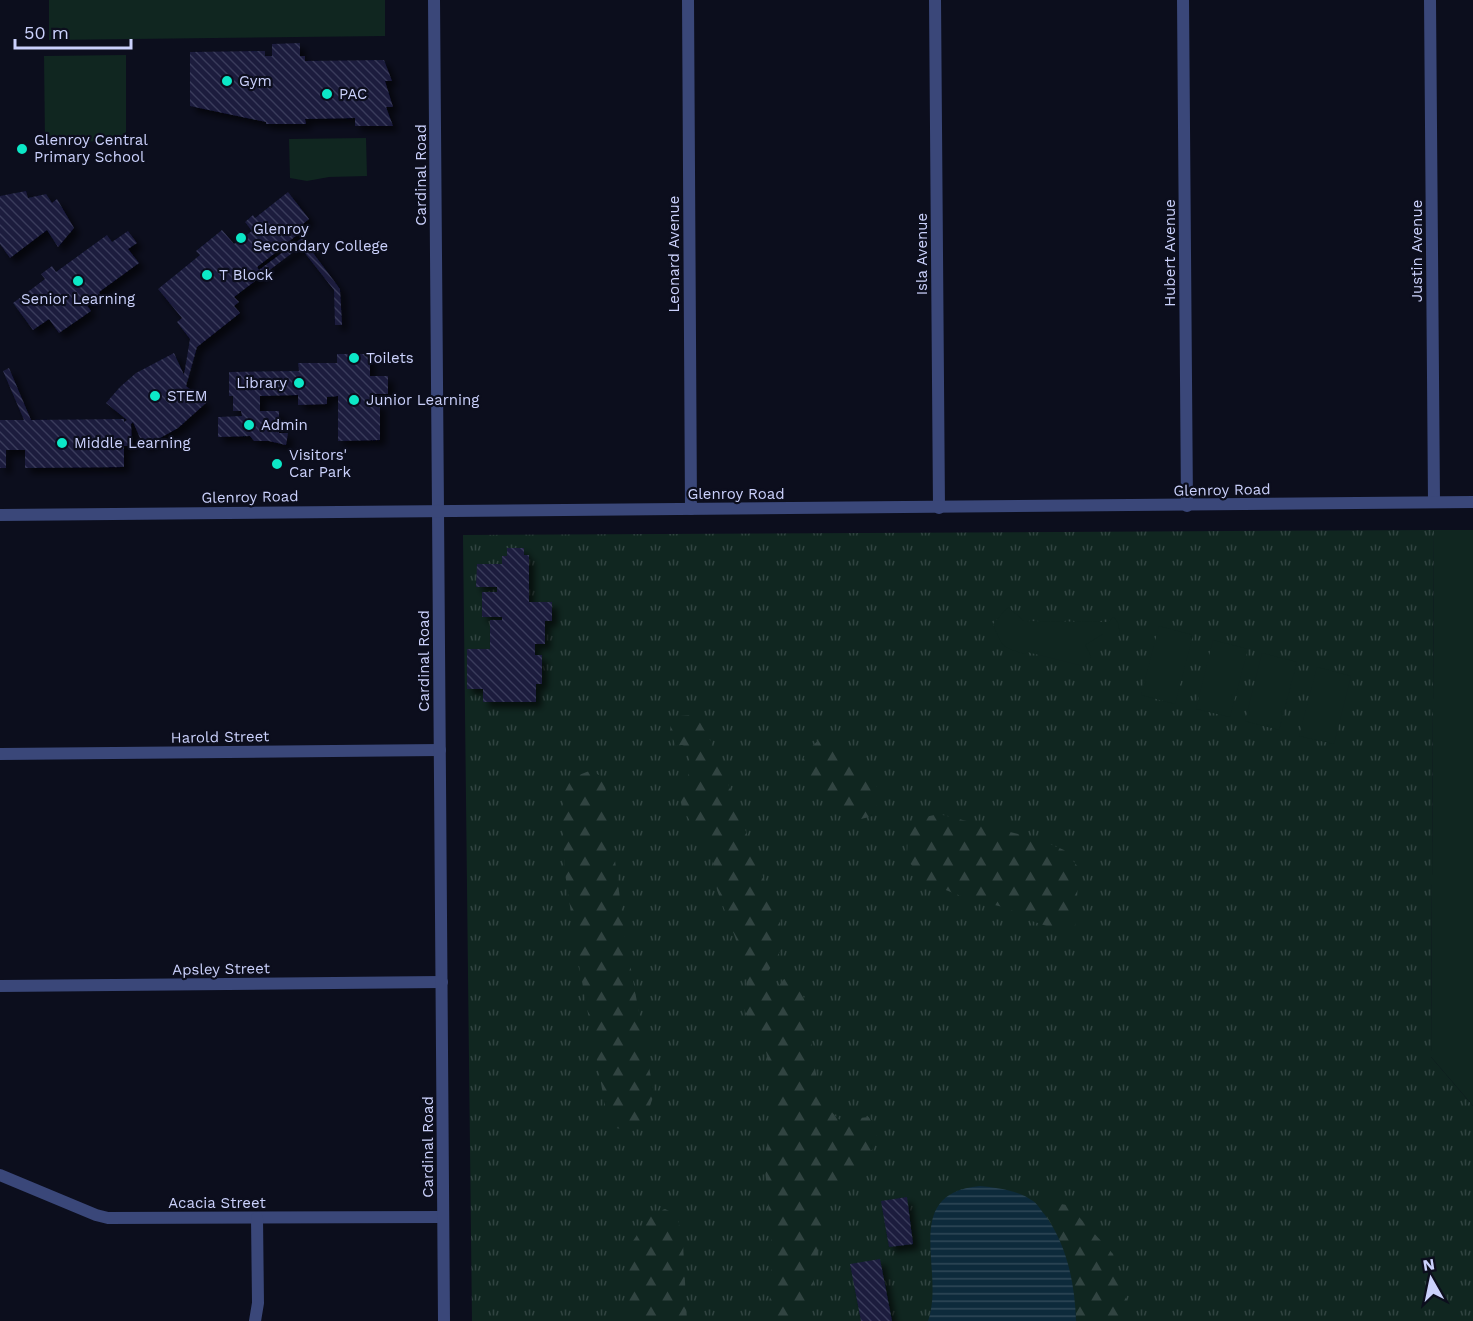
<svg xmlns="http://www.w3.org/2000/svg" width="1473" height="1321" viewBox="0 0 1473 1321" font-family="'Work Sans',sans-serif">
<defs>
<pattern id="grass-tufts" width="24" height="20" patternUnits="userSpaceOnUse" patternTransform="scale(1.5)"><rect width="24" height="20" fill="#102620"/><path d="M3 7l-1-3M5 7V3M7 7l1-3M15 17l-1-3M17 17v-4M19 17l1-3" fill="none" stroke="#314441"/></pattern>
<pattern id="forest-firs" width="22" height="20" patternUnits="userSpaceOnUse" patternTransform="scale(1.5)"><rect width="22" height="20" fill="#102620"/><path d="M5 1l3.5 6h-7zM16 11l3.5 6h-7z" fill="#314441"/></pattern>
<pattern id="water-rules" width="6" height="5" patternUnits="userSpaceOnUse" patternTransform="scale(1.5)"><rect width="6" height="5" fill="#0d2a3b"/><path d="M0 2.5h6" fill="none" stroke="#2f4858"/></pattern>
<pattern id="building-back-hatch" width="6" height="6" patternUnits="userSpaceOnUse" patternTransform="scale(1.5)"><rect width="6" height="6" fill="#1a1b3d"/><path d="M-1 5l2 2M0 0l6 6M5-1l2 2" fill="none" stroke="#3a3b5a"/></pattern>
<filter id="shadow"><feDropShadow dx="5.5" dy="5.5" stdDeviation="3" flood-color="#0009"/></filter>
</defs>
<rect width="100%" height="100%" fill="#0c0e1d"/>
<path fill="url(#grass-tufts)" d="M1434,530L1431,1057L1473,1106V1321H472L463,535Z"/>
<g fill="url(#forest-firs)">
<path d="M691,715L699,721L714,747L780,922L781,950L766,975V985L770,990L778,987L784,979H795C799,987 804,996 806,1005C814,1040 810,1097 840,1120L869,1117L878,1128L875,1146L826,1208L818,1247L809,1321H765L771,1293V1239L764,1157L772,1127L775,1105L766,1051L751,1028L745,1011L747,977L735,937L717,890L712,855L682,808L679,793L686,784L689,772L690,755L686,747L682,745L676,746L670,732L671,721L680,716Z"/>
<path d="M819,740H828C848,755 880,769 878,798C878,804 874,810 873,816L861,819L799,778C798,763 807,750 819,740Z"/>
<path d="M589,771L599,775L605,784L625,937L654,1094L649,1109L638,1128L627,1130L616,1128L606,1110L578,960L565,873L562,810L565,791L572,778Z"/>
<path d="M939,814L1038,839L1064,850L1079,868L1075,927L1061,931L1032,921L1007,908L966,898L928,883L907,860L908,832L925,817Z"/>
<path d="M1052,1203L1068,1205L1113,1254L1133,1321H1076V1306L1057,1231L1039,1208Z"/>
<path d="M665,1209L677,1215L683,1243L687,1321H626V1282L631,1244L651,1214Z"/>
</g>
<g fill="#102620">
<path d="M49,0H385V36L49,40Z"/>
<path d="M126,55V141L45,142L44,56Z"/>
<path d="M366,138L367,176L329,177L307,181L290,178L289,139Z"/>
<path d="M1434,530H1473V1106L1431,1057Z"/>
<path d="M1008,607L1024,621L1108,622L1114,617L1118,623L1120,634H1103L1085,645L1089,652L1091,658L1083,666L1027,652L1026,654C1001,647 1003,648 993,624Z"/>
<path d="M1159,626L1193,635L1175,704L1141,695Z"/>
<path d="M1213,640L1248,649L1230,717L1196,709Z"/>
<path d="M1262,653L1297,662L1279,730L1245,721Z"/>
<path d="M1317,667L1351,676L1334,744L1299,736Z"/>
</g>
<path fill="url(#water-rules)" d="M980,1186C998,1188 1018,1190 1033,1201C1038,1204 1041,1211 1045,1215C1067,1245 1075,1284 1076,1321H928C946,1271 899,1193 980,1186Z"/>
<g fill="url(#building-back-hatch)" filter="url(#shadow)">
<path d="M300,43V56H305V61L384,60L392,81H385L393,107H386L393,126H355V118L305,119L306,124H266V122L190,106V52L265,51V56H272V44Z"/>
<path d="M26,191L28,198L46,194L52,203L57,199L74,228L58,247L47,230L10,258L0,244V196Z"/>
<path d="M288,192L309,219L298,228L301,232L283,246L280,242L272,248L275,253L257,267L259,270L302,238L340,289L342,325H335L334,290L300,247L234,297L239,302L234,306L240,313L197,347L186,386L206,403L178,428L144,447L133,422L131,424L132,446H124V467L25,468V450H6V468H0V420H24L3,371L9,368L31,420L124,419V422L127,420L106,403L120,387L136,373L174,353L184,375L190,339L177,322L182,318L158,289L200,255L196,251L222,230L234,244L252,231L245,222L253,215L255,218Z"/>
<path d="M128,231L137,243L128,249L139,263L99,292L100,294L86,304L91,311L59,333L49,319L33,330L13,303L45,279L41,274L52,266L56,272L107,235L112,242Z"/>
<path d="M337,354H370V376H388V394H370V403H380V440L338,441V396L327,397V404L298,405V395L260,396V411H279V433H288L286,445L269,441H254L250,436L218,437V417L242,416L241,411H233V396H229V372L299,371L298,363H337Z"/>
<path d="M507,548H524V555H529V602H552V621H545V644H535V655H542V684H536V702H483V689H467V649H490V620H502V617H482V592H497V587H476L477,564H502V556H507Z"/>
<path d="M907,1197L913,1244L889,1247L881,1201Z"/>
<path d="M880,1259L892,1321H861L850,1264Z"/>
</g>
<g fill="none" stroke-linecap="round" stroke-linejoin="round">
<g stroke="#3a4779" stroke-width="12">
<path d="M434,0L438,510"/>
<path d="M688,0L691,509"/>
<path d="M935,0L939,508"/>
<path d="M1183,0L1187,506"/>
<path d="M1430,0L1434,502"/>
<path d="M0,754L440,750"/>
<path d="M0,986L442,982"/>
<path d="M0,1175L96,1215L108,1218L443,1217"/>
<path d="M255,1321L258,1303L257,1218"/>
</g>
<g stroke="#3a4779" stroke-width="12">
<path d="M438,510L444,1321"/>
<path d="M0,515L1473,502"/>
</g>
</g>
<g fill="#0ce8c7" stroke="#0c0e1d" stroke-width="2">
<circle cx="227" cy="81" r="6"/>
<circle cx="327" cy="94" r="6"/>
<circle cx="22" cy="149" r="6"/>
<circle cx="241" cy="238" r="6"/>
<circle cx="207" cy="275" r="6"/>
<circle cx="78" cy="281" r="6"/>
<circle cx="354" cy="358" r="6"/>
<circle cx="299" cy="383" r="6"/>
<circle cx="155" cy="396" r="6"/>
<circle cx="354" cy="400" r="6"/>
<circle cx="249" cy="425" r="6"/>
<circle cx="62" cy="443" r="6"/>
<circle cx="277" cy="464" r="6"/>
</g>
<g text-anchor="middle" stroke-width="4.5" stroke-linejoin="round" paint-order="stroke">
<g font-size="15" fill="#cbd1fc" stroke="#0c0e1d" text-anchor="start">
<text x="239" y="86">Gym</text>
<text x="339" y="99">PAC</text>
<text x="34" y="145">Glenroy Central<tspan x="34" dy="17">Primary School</tspan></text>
<text x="253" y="234">Glenroy<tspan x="253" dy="17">Secondary College</tspan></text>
<text x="219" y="280">T Block</text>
<text x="78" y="304" text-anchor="middle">Senior Learning</text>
<text x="366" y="363">Toilets</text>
<text x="287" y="388" text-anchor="end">Library</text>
<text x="167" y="401">STEM</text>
<text x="366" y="405">Junior Learning</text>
<text x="261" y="430">Admin</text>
<text x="74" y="448">Middle Learning</text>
<text x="289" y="460">Visitors'<tspan x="289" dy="17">Car Park</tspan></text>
</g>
<g font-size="15" fill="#cbd1fc" stroke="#0c0e1d">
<text transform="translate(421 175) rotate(-90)" y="5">Cardinal Road</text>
<text transform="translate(1417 251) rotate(-90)" y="5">Justin Avenue</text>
<text transform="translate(1170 253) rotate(-90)" y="5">Hubert Avenue</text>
<text transform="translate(674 254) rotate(-90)" y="5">Leonard Avenue</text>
<text transform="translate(922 254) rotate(-90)" y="5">Isla Avenue</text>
<text transform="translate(1222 490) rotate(-1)" y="5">Glenroy Road</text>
<text x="736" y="499">Glenroy Road</text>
<text transform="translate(250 497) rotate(-1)" y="5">Glenroy Road</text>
<text transform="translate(424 661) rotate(-90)" y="5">Cardinal Road</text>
<text transform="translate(220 737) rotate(-1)" y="5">Harold Street</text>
<text transform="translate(221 969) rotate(-1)" y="5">Apsley Street</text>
<text transform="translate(428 1147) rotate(-90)" y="5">Cardinal Road</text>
<text x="217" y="1208">Acacia Street</text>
</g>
</g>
<g transform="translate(1431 1279) rotate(351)" stroke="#0c0e1d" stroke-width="4.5" paint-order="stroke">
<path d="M0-4.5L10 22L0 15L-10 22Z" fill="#cbd1fc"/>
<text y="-9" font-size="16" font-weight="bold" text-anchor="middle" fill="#cbd1fc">N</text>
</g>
<path d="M15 39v9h116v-9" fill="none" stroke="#cbd1fc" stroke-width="3"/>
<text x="24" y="39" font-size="18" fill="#cbd1fc" stroke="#0c0e1d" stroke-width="4.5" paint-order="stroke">50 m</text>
</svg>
